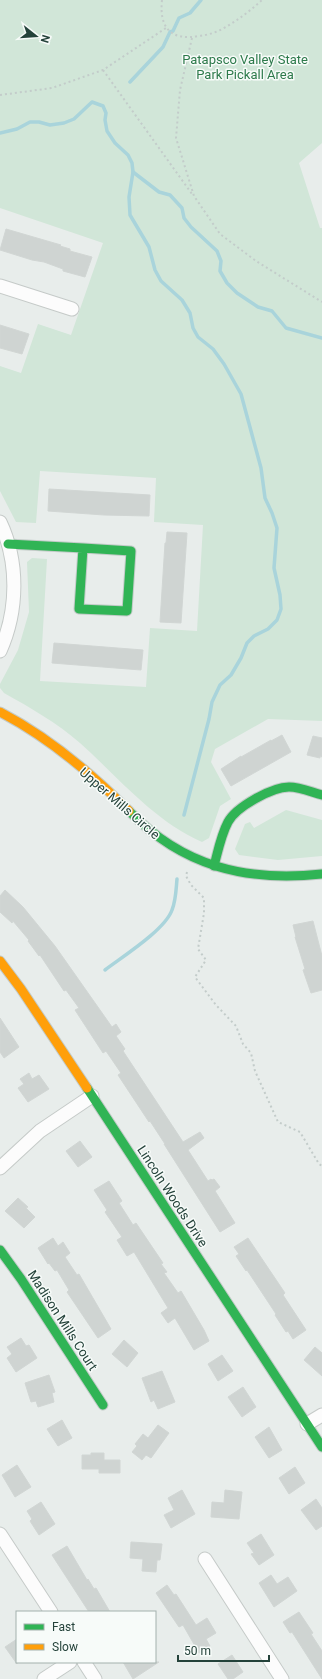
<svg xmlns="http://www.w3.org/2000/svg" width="322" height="1679" viewBox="0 0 322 1679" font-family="Roboto,sans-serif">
<rect width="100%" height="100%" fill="#e8edeb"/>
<g fill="#d1e6d8">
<path d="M0,0H322V143L299,163L320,228H322V721L268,719L215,749L211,762L231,799L220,806L209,838L202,842C154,821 119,778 80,743C57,723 31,708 4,693L0,688V684L18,650L29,612L27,562L32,558L47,559L40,681L146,687L150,628L197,631L203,525L154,522L156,478L40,471L36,523L16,522L0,491V366L21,373L38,324L71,335L103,243L0,208Z"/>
<path d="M286,810L322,820V856L278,860L239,855L235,849L245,824L250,822L254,828Z"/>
</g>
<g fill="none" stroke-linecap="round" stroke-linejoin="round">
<g stroke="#a9d4db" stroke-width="3.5">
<path d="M130,82L163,47L170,32L173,31L179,18L190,13L201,0"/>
<path d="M0,133L17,129L30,122H39L50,125L64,123L74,119L92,102L103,106L106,113L105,120L107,131L115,143L128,155L132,163L133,172L129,197L130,215L149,247L155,270L161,281L182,300L190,313L193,328L198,337L213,349L224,364L241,394L261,468L265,498L272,513L277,528L274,568L280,595L281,609L277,620L268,629L254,636L247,643L241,658L231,675L220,685L212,702L209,719L184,815"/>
<path d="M133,172L159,192L170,195L182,208L184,218L191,227L217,251L221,261L220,271L227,283L237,293L258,307L272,311L286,328L322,338"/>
<path d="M105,970C122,957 165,930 172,910C176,900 176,890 177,879"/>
</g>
</g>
<g fill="#cfd4d2" stroke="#d1d6d4">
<path d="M6,229L61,245L60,246L70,249V251L92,257L85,277L63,271V269L44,262L32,260L0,250Z"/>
<path d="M0,325L29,334L22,354L0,348Z"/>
<path d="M49,489L150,495L149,516L104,515L48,511Z"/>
<path d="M167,532L187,533L181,623L160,622L165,543H166Z"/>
<path d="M54,643L143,650L141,670L52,663Z"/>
<path d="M282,735L291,752L231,786L221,769L241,756V757L271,740V741Z"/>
<path d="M313,736L322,738V757L320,756V758L307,755Z"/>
<path d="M5,890L23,907L55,946L112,1027L116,1024L121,1032L116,1036L125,1049L123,1051L183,1142L200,1132L204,1138L188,1150L208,1181L211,1179L212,1180L214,1179L220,1187L215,1191L235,1223L220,1232L164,1144H165L150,1121L149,1122L118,1075L121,1073L106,1051L103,1053L75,1010L79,1008L66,990L64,991L40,955L39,956L28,941L29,940L13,921L12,923L0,912V896Z"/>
<path d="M313,921L322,956V990L311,993L303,970L305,969L295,937H296L293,925Z"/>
<path d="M0,1018L19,1047L4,1058L0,1052Z"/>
<path d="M29,1073L32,1079L39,1075L49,1089L28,1102L18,1088L24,1084L20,1079Z"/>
<path d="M80,1141L92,1157L78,1167L66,1151Z"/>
<path d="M109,1181L122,1201L119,1203L133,1225L136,1223L163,1263L161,1264L167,1272L164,1273L178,1293L181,1291L204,1330L209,1341L194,1350L175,1318L168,1323L161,1313L168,1308L134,1252L127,1256L117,1240L122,1237L105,1212L107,1210L94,1190Z"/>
<path d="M18,1198L28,1207L26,1208L35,1217L24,1228L5,1211Z"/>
<path d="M53,1238L58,1246L63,1242L70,1253L65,1257L77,1275L79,1274L111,1329L98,1338L67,1292L69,1290L57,1270L55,1271L49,1263L48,1264L38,1248Z"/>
<path d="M248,1238L285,1293L283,1295L306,1330L293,1339L288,1331L286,1332L275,1315L276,1314L247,1270L246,1271L236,1256L239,1254L234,1247Z"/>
<path d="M21,1338L26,1346L29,1345L37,1358L16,1372L7,1358L12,1354L7,1347Z"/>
<path d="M124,1340L138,1353L127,1367L112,1354Z"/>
<path d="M315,1347L322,1353V1376L304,1360Z"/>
<path d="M222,1355L233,1371L218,1381L208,1364Z"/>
<path d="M162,1371L175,1402L158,1409L154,1400L151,1402L142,1378Z"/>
<path d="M49,1375L55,1392L52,1393L54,1402L38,1407L36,1401L31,1402L25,1383Z"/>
<path d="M243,1387L256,1407L242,1417L228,1397Z"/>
<path d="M62,1420L72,1438L58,1446L47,1429Z"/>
<path d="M158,1425L169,1433L151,1458L146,1455L142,1460L132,1452L137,1446L135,1444L143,1434L148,1438Z"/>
<path d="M269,1427L282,1450L269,1458L255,1437Z"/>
<path d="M91,1453H104V1460H120V1473H99V1469H82V1455H91Z"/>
<path d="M17,1465L31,1487L15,1497L2,1475Z"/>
<path d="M295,1467L305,1483L289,1494L279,1478Z"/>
<path d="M182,1490L195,1514L171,1528L164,1515L174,1510L168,1498Z"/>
<path d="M225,1490L242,1492L239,1519L211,1517L212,1502L224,1503Z"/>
<path d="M316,1499L322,1508V1526L316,1530L301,1510Z"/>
<path d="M41,1502L55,1524L39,1535L30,1521L32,1519L27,1511Z"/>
<path d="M261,1534L274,1555L259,1565L251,1554L254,1553L247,1543Z"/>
<path d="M131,1542L162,1544L160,1560H157L156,1572L142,1571L143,1559L130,1558Z"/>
<path d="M67,1546L87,1580L88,1579L94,1589L96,1588L110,1612H89L52,1555Z"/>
<path d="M271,1575L277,1584L288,1577L297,1591L274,1607L259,1583Z"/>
<path d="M167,1585L174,1595L176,1594L196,1625L207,1618L216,1633L206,1639L210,1646L199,1653L183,1625L179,1627L156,1593Z"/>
<path d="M299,1612L313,1633L311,1634L322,1651V1679L292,1632L290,1633L283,1622Z"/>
<path d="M17,1639V1664L5,1647Z"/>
<path d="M232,1655L243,1672L233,1679H228L218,1664Z"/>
<path d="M123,1662H159L133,1679Z"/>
</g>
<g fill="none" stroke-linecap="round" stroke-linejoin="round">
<defs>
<g id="street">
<path d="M0,286L72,309"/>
<path d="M0,522C19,562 18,611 0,651"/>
<path d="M0,1168L40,1131L92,1096"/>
<path d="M307,1424L322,1415"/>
<path d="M0,1534L51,1612"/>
<path d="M205,1559L282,1679"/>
<path d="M84,1662L95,1679"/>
<path d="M44,1679L70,1662"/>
</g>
<g id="fast">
<path d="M8,544L83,548L79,609L127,611L131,551L83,548"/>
<path d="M129,811C183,867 247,882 322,874"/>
<path d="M214,866C218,851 221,835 228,822C236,807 272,787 289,787C300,787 311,792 322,795"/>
<path d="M87,1088L322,1447"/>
<path d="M0,1250L21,1279L103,1405"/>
</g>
<g id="slow">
<path d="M0,712C48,737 91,773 129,811"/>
<path d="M0,961L21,989L87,1088"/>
</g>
</defs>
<use href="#street" stroke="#c5cac8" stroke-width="15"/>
<use href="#fast" stroke="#c3cbc8" stroke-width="11"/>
<use href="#slow" stroke="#c3cbc8" stroke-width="11"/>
<g stroke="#c3ccca" stroke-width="2" stroke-dasharray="2 3" stroke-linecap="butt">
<path d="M162,0C159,28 171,41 199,36C207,35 215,33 222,29C237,21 250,11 262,0"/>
<path d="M192,38L180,90L176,138L194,196L220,234L256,261L322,302"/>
<path d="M103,70L192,194"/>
<path d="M0,95L52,88L103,70L166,28"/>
<path d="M187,872L186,876L191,885L204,898V913L198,949L206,960L195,977L216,1005L236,1026L243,1044L251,1053L255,1071L278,1122L300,1132L319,1164L322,1166"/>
</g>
<use href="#street" stroke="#fcfcfc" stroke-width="13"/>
<use href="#fast" stroke="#30b455" stroke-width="9"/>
<use href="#slow" stroke="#ff9f0a" stroke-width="9"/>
</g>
<g text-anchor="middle" stroke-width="3" stroke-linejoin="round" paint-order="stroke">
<g font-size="13" fill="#2d7a4b" stroke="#f7fbf9">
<text x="245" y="64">Patapsco Valley State<tspan x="245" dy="15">Park Pickall Area</tspan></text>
</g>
<g font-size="13" fill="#24423a" stroke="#f7fbf9">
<text transform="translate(120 803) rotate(41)" y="5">Upper Mills Circle</text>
<text transform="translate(173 1196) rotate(57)" y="5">Lincoln Woods Drive</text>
<text transform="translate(63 1320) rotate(57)" y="5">Madison Mills Court</text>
</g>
</g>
<rect x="16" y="1611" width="140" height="52" fill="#f7fbf9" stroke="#a3b1ad"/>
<rect x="24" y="1624" width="20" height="6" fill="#30b455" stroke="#a3b1ad"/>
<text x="52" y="1631" font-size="12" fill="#24423a">Fast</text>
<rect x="24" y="1644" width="20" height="6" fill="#ff9f0a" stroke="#a3b1ad"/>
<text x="52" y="1651" font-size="12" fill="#24423a">Slow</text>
<g transform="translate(36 36) rotate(107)" stroke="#f7fbf9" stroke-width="3" paint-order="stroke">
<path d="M0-3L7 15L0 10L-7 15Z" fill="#24423a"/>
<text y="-6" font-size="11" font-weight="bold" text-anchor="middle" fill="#24423a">N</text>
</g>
<path d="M178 1655v6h91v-6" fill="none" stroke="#24423a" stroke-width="2"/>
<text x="184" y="1655" font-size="12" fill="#24423a" stroke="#f7fbf9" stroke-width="3" paint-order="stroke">50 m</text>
</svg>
